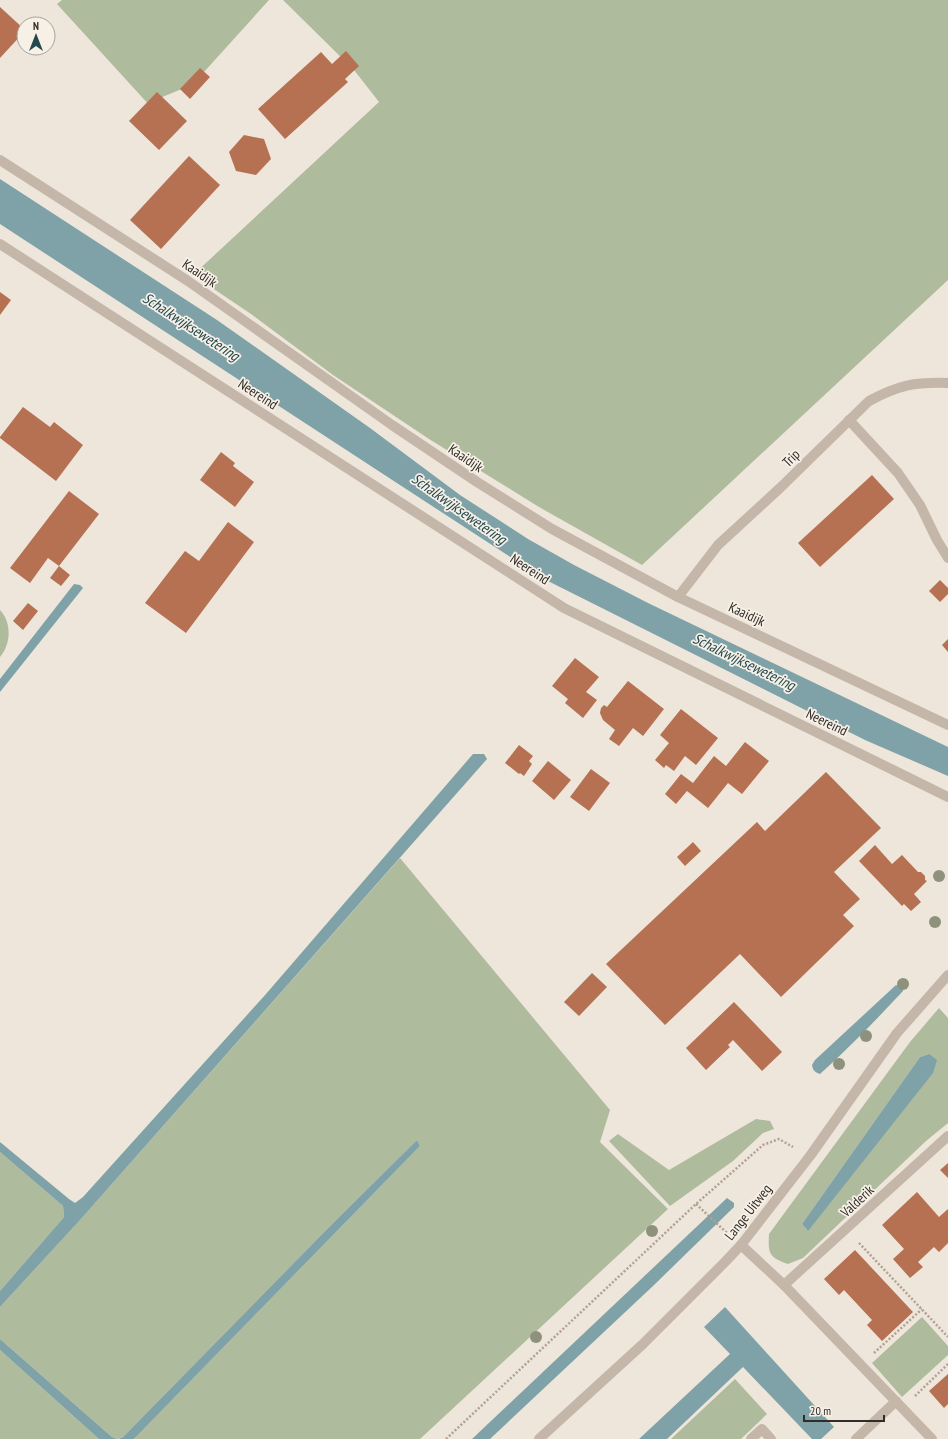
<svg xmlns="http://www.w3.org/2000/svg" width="948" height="1439" viewBox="0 0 948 1439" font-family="'PT Sans Narrow',sans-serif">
<rect width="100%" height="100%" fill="#eee6db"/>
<g fill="#afbb9d" fill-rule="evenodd">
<path d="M62,0H269L204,72L184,88L160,98L151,107L57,4Z"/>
<path d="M283,0H948V280L642,565L539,507L429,439L333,375L251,314L193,275L379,102L354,70Z"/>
<path d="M0,610C12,623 11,644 0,657Z"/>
<path d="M400,858L610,1110L600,1142L668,1209L420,1439H134L420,1146L417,1140L335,1221L123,1437L117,1439L112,1437L0,1339V1307L81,1219Z"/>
<path d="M939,1008L948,1018V1123L926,1141L803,1258L788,1264C769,1257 768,1254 769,1234L910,1042ZM929,1054L807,1230L802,1224L920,1057Z"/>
<path d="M756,1119L770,1121L774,1129L763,1133L733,1161L670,1206L609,1141L618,1134L669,1170Z"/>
<path d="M0,1152L63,1206L64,1217L0,1291Z"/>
<path d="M922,1317L948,1346V1355L902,1397L872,1363Z"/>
<path d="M0,1350L99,1439H0Z"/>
<path d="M735,1379L767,1414L741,1439H671Z"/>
</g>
<g fill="#7ea2a7">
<path d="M0,179L217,320L370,428L460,495L528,539L574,565L648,603L948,747V776L865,740L544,579L0,224Z"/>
<path d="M74,584L80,585L83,588L0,692V679Z"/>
<path d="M473,754H484L487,759L81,1219L0,1307V1291L64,1217L63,1206L0,1152V1142L69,1199L75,1203L83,1197L266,994Z"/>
<path d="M896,985L903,988V991C876,1020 849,1048 820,1074C814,1072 813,1070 812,1065L815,1060Z"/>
<path d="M929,1054L937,1060L933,1073L808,1231L802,1224L920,1057Z"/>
<path d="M417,1140L420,1146L134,1439H118L123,1437L335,1221Z"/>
<path d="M727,1198L734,1203V1207L653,1286L490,1439H472Z"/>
<path d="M725,1307L834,1427L821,1439H812L743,1367L667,1439H639L730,1354L704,1327Z"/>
<path d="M0,1339L112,1437L117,1439H99L0,1350Z"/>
</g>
<g fill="#b57152">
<path d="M0,7L24,29V32L0,58Z"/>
<path d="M346,51L359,66L345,79L348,82L285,139L258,109L321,52L332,64Z"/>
<path d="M200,68L210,77L190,99L180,89Z"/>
<path d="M157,92L187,121L159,150L129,121Z"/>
<path d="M244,135L264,139L271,159L256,175L236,171L229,152Z"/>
<path d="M189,156L220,185L161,249L130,220Z"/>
<path d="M0,292L11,300L0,315Z"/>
<path d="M23,407L50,427L54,422L83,445L56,481L0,438V437Z"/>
<path d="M221,452L235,463L233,466L254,482L235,507L200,480Z"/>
<path d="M872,475L894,499L820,567L798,543Z"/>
<path d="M69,491L99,514L59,566L70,575L61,586L50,578L59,566L48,558L30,583L10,568Z"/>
<path d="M228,522L254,542L186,633L145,603L185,551L199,561Z"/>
<path d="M940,580L948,588V594L940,602L929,591Z"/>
<path d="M28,603L38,611L23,630L13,621Z"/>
<path d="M948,639V652L942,645Z"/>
<path d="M575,658L599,677L586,692L597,700L583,718L565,703L568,699L552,686Z"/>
<path d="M628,681L664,709L643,736L633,728L619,746L609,739L615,730L603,720L600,713L601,708L604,705L607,707Z"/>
<path d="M681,709L718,738L696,765L685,756L674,771L666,765L664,768L655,760L669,743L660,735Z"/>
<path d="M745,742L769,761L742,794L728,783L708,808L687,791L676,804L665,794L681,774L693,783L714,756L726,766Z"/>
<path d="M519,745L533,756L529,761L532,764L524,776L520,773L519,774L505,763Z"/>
<path d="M548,761L571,780L554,800L532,781Z"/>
<path d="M591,769L610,783L589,811L570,797Z"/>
<path d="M826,772L881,828L834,872L860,899L843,915L854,926L781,997L740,954L665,1025L606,964L757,822L765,831Z"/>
<path d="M693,842L701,851L685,866L677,857Z"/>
<path d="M875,845L892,864L902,855L918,872H921L925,876V880L927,881L914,894L921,902L911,911L904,904L902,906L859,861Z"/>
<path d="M592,973L607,987L579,1016L564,1002Z"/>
<path d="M734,1002L782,1052L762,1071L733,1040L728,1045L730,1047L706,1070L686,1048Z"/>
<path d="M948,1163V1178L940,1170Z"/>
<path d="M917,1192L939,1217L948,1209V1243L939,1252L934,1247L918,1262L923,1267L910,1278L893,1259L904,1249L882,1225Z"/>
<path d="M855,1250L913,1312L882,1341L867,1325L872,1320L844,1290L839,1295L824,1279Z"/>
<path d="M948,1374V1404L944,1408L929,1391Z"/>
</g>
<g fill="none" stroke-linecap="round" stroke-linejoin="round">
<g stroke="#b0a193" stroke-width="2.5" stroke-dasharray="2 2" stroke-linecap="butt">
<path d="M696,1204L727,1233"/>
<path d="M859,1243L948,1337"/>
<path d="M874,1353L922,1309"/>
<path d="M915,1396L948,1364"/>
<path d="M446,1439L696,1204L763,1145L779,1139L793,1147"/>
</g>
<g stroke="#c4b7a9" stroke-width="10">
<path d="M849,420L898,473L920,505L937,540L948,558"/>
<path d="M678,597L718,545L780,488L869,401C899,385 914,382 948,383"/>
</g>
<path stroke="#c4b7a9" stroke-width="10" d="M751,1439L762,1429L771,1439"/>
<g stroke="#c4b7a9" stroke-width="10">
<path d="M0,160L188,281L392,425L477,482L552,529L678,597L948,725"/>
<path d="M0,244L564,608L948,797"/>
<path d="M741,1245L784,1285L932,1439"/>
<path d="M784,1285L948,1136"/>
<path d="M856,1439L896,1401"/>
</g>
<path stroke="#c4b7a9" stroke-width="10" d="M539,1439L643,1344L725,1262L741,1245L810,1156L897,1033L948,975"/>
</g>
<g fill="#8e927c">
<circle cx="939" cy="876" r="6"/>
<circle cx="935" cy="922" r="6"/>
<circle cx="903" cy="984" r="6"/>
<circle cx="866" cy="1036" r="6"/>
<circle cx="839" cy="1064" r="6"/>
<circle cx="652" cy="1231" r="6"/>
<circle cx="536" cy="1337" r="6"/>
</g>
<g text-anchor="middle" stroke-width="3.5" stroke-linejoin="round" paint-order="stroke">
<g font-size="14" fill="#322c28" stroke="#f6f0e7">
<text transform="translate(200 273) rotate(34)" y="5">Kaaidijk</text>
<text transform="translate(258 394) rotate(33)" y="5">Neereind</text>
<text transform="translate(466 458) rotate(34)" y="5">Kaaidijk</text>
<text transform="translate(791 458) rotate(-45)" y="5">Trip</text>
<text transform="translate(530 569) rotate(33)" y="5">Neereind</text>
<text transform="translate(747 614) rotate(25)" y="5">Kaaidijk</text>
<text transform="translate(827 722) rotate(26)" y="5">Neereind</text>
<text transform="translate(857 1201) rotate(-43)" y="5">Valderik</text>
<text transform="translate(748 1212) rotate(-52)" y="5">Lange Uitweg</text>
</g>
<g font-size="15" font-style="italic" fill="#23484e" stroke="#f6f0e7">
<text transform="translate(191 327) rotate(33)" y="5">Schalkwijksewetering</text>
<text transform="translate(459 509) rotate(35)" y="5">Schalkwijksewetering</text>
<text transform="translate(744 662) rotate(26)" y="5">Schalkwijksewetering</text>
</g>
</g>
<g transform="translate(36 36)"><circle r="19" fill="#f6f0e7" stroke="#a8a29b"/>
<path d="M0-3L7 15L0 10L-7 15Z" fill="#23484e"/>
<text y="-6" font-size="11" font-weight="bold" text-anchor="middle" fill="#322c28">N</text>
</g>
<path d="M804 1415v6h80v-6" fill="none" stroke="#322c28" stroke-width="2"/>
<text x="810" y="1415" font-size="12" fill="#322c28" stroke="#f6f0e7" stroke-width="3" paint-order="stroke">20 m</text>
</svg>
